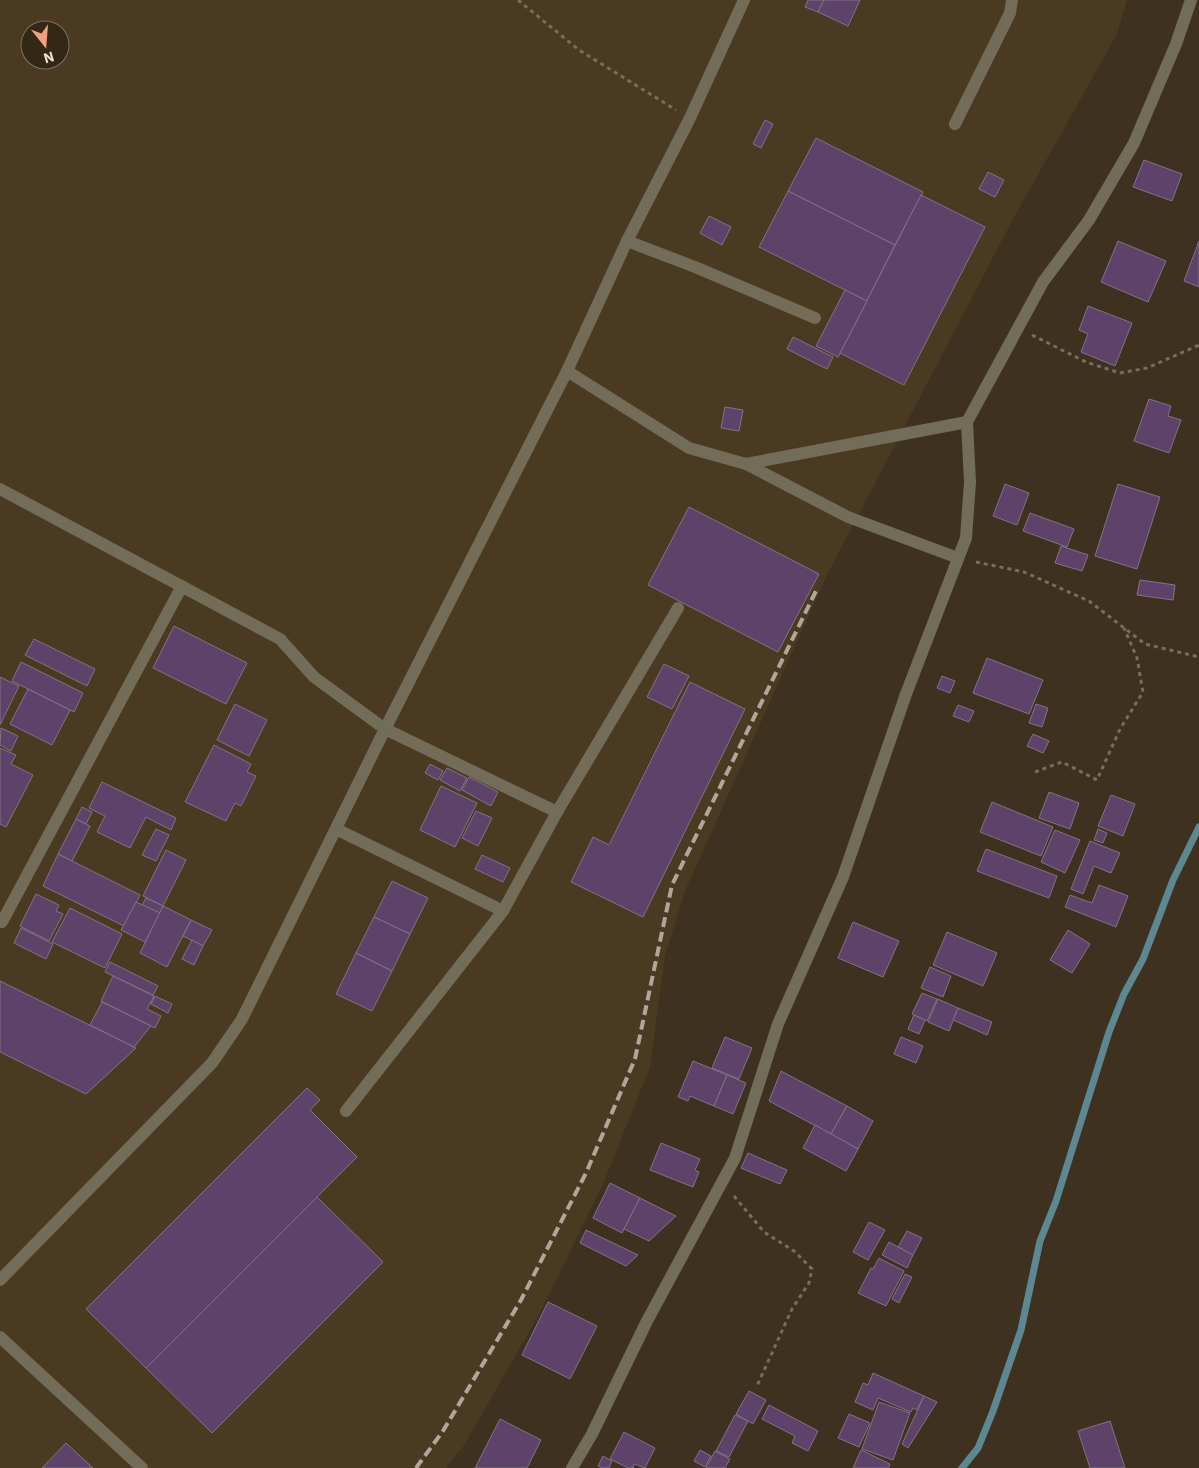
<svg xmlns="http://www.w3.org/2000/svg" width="1199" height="1468" viewBox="0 0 1199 1468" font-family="'IBM Plex Sans',sans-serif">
<rect width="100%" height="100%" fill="#3e3120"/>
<path fill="#4a3a22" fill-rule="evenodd" d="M0,0H1127L1117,34L1012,221L826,577L685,891L665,956L650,1067L603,1184L541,1311L465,1444L446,1468H0ZM30,30H60V60H30Z"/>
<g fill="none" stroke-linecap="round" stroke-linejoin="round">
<path stroke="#5c8892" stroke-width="7" d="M962,1468L978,1448L993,1411L1021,1330L1040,1241L1056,1201L1109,1032L1124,994L1143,959L1173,880L1199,827"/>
</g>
<g fill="#5f4269" stroke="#817386">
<path d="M808,0H824L818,12L805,7Z"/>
<path d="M824,0H860L848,26L818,12Z"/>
<path d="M765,120L773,124L761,148L753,144Z"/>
<path d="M816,138L923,192L895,245L788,191Z"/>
<path d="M1144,160L1182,174L1172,201L1133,187Z"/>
<path d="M988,172L1004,180L995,197L979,189Z"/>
<path d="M788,191L895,245L867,301L759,247Z"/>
<path d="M921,195L985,227L904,385L840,353Z"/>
<path d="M709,216L731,227L722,245L700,233Z"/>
<path d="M1118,241L1166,261L1148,302L1101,282Z"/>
<path d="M1199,241V287L1184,281Z"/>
<path d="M845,290L867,301L838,357L816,346Z"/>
<path d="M1088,306L1132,323L1115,366L1081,352L1088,334L1079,330Z"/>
<path d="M793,337L833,357L827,369L787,349Z"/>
<path d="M1149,399L1171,406L1168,416L1181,420L1169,453L1134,441Z"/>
<path d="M725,407L743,410L739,431L721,428Z"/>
<path d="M1005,484L1029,493L1017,525L993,516Z"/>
<path d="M1118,484L1160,497L1137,569L1095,556Z"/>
<path d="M689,507L819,574L778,652L648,585Z"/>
<path d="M1030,513L1074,529L1067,547L1023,531Z"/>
<path d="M1061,546L1088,555L1082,571L1055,563Z"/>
<path d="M1140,580L1175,585L1173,600L1137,595Z"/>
<path d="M174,626L247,663L226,704L153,668Z"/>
<path d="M34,639L95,669L87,686L25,655Z"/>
<path d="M987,658L1043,680L1029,714L973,693Z"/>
<path d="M21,662L83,693L74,712L12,681Z"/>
<path d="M664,664L689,676L672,709L647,697Z"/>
<path d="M942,676L955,681L950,693L937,688Z"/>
<path d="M0,677L19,686L0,725Z"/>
<path d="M690,682L745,709L643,917L571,882L593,837L609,845Z"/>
<path d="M28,689L70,710L52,745L10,724Z"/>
<path d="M235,704L267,720L249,756L217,740Z"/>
<path d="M1036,704L1048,708L1042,727L1029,723Z"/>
<path d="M958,705L974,711L969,722L953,716Z"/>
<path d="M1,728L18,736L11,751L0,745Z"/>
<path d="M1033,734L1049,741L1043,753L1027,746Z"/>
<path d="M214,745L251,764L247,772L256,776L241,806L235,803L226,821L185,802Z"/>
<path d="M0,748L16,755L11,764L33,775L6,827L0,824Z"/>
<path d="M430,764L443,771L438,780L425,773Z"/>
<path d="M447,768L467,778L460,791L440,780Z"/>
<path d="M469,777L498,792L491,806L462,790Z"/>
<path d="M102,782L176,818L171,830L146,817L130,848L97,832L105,816L89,808Z"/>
<path d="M441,786L477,803L455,847L420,830Z"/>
<path d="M1049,792L1079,803L1070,829L1039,818Z"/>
<path d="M1111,795L1135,804L1123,836L1098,826Z"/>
<path d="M992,802L1053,827L1041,856L980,832Z"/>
<path d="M82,807L92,812L86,824L76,819Z"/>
<path d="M476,811L492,818L478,846L462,838Z"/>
<path d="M76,819L90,826L72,861L58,854Z"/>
<path d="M156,829L169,835L156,861L142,855Z"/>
<path d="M1098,829L1107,833L1103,843L1094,840Z"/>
<path d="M1055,830L1080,840L1065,873L1041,862Z"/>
<path d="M1090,841L1120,853L1111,873L1094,866L1083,894L1071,889Z"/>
<path d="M986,849L1057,876L1049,898L977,871Z"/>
<path d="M166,850L186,860L163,906L143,896Z"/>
<path d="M58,854L140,895L124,926L43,886Z"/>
<path d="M482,855L510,868L503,882L475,869Z"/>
<path d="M392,881L428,898L410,934L374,917Z"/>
<path d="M1099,885L1128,896L1116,927L1065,907L1070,895L1092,903Z"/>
<path d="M36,894L59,905L56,911L63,914L49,941L20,926Z"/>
<path d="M146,898L163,906L160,913L142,905Z"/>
<path d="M136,902L160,913L145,942L121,930Z"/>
<path d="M163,906L191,920L167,967L140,953Z"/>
<path d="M70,908L122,934L105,968L52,942Z"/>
<path d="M374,917L410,934L392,971L356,953Z"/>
<path d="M191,920L212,930L203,946L183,936Z"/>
<path d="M853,922L899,941L883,977L838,958Z"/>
<path d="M21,928L53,944L46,959L14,943Z"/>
<path d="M1068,930L1090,944L1072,973L1050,960Z"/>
<path d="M947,932L997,953L983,986L933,965Z"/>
<path d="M192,940L203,946L194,965L182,959Z"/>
<path d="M356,953L392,971L372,1011L336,994Z"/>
<path d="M110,962L158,986L153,995L105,972Z"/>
<path d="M930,967L951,976L943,997L921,988Z"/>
<path d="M113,976L154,996L147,1009L161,1016L155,1028L101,1001Z"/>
<path d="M0,981L134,1047L136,1048L86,1094L0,1052Z"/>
<path d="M922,993L937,999L927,1021L912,1014Z"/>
<path d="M155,996L172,1004L168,1013L151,1004Z"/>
<path d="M938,999L958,1008L949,1031L928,1022Z"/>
<path d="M102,1002L151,1026L134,1047L90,1025Z"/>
<path d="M958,1008L992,1022L987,1035L953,1020Z"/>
<path d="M914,1015L925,1020L919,1034L908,1029Z"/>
<path d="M725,1037L752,1048L739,1079L712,1068Z"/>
<path d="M901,1037L923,1046L916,1063L894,1054Z"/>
<path d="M693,1061L727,1075L714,1106L690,1096L688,1101L678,1097Z"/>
<path d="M781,1071L847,1106L831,1134L769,1101Z"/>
<path d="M727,1075L746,1083L733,1114L714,1106Z"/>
<path d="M307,1088L320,1100L310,1110L357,1157L146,1368L86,1309Z"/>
<path d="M847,1106L873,1121L858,1149L831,1134Z"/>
<path d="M815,1125L858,1149L846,1171L803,1148Z"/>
<path d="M661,1143L700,1159L695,1170L699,1172L693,1187L650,1170Z"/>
<path d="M748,1153L787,1170L780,1184L741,1168Z"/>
<path d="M610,1183L640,1198L622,1233L593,1218Z"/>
<path d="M317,1197L383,1262L212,1433L146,1368Z"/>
<path d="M640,1198L676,1216L649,1241L624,1229Z"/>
<path d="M869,1222L885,1230L868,1260L853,1252Z"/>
<path d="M586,1230L638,1255L626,1266L580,1243Z"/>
<path d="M907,1231L922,1238L913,1255L898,1247Z"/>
<path d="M889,1242L913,1255L907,1268L882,1255Z"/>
<path d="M879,1258L904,1271L886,1306L858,1293L871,1268L873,1269Z"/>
<path d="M905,1274L912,1277L899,1303L892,1299Z"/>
<path d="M548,1302L597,1326L570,1379L522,1355Z"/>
<path d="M873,1373L924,1396L917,1410L913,1408L911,1412L878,1398L873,1410L855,1402L863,1383L868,1385Z"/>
<path d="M749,1391L766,1400L753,1424L736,1414Z"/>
<path d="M924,1396L937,1402L908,1448L902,1444Z"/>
<path d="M879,1402L910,1413L893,1460L862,1449Z"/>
<path d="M769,1405L818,1431L808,1451L792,1443L795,1436L762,1419Z"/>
<path d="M849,1414L870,1423L859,1447L838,1438Z"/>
<path d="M735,1415L748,1421L729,1457L716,1451Z"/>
<path d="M500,1419L541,1440L527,1468H475Z"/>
<path d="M1110,1421L1125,1468H1090L1078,1431Z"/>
<path d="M624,1432L655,1448L645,1468L634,1464L633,1468H628L610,1459Z"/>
<path d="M66,1443L93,1468H42Z"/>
<path d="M700,1450L711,1456L705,1467L694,1461Z"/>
<path d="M861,1450L890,1464L888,1468H853Z"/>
<path d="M715,1451L730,1459L725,1468H706Z"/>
<path d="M603,1456L612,1461L609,1468H602L598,1466Z"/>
</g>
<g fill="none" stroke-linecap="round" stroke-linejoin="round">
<g stroke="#786d5e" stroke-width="3" stroke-dasharray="4 4" stroke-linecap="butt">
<path d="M518,0L579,50L676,110"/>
<path d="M1032,335L1086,362L1120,373L1147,368L1199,345"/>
<path d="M976,562L1024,572L1089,601L1145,644L1199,657"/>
<path d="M1035,772L1062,762L1097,780L1120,729L1143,692L1137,658L1124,628"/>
<path d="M734,1196L764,1232L794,1251L812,1269L809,1283L792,1309L756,1388"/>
</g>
<g stroke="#736c58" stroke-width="12">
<path d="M955,124L1010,13L1012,0"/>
<path d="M627,241L695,267L815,318"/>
<path d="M567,371L689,448L746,464L848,517L958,558"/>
<path d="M746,464L967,422"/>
<path d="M0,489L280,639L314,677L385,729L557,812"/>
<path d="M336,829L503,911"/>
<path d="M2,922L182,586"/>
<path d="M346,1111L503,911L557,812L678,608"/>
<path d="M0,1280L212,1063L242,1019L385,729L567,371L627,241L690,118L744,0"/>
<path d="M0,1337L142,1468"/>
<path d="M572,1468L592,1434L647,1321L735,1158L778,1024L843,877L906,694L966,538L970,482L967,422L1043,282L1089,220L1134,143L1176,44L1191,0"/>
</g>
<path stroke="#b0a69a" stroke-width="4" stroke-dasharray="10 5" stroke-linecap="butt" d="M416,1468L443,1431L521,1300L586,1173L635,1059L672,885L816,591"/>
</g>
<g transform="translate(45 45) rotate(163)"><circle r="24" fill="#332716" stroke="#7b7163"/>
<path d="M0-4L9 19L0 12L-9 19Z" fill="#f1a17e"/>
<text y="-8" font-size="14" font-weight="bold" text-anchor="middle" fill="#e8e0d6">N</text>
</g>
</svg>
